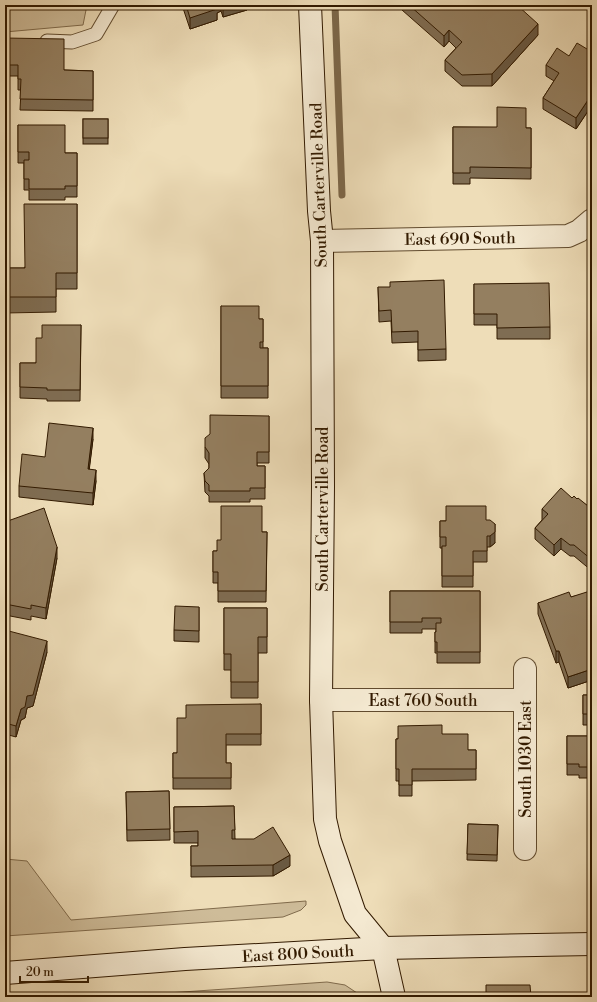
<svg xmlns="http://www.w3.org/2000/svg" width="597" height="1002" viewBox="0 0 597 1002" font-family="'Libre Bodoni',serif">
<rect width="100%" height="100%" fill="#eeddb8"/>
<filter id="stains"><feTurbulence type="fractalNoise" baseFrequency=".005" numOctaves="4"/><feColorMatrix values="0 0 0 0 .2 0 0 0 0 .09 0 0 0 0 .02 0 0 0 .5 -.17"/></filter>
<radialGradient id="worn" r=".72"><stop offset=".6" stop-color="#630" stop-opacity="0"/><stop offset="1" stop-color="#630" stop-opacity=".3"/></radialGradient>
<g fill="#cebc99" stroke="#806b4c">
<path d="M5,5H87L83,25L5,32Z"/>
<path d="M5,859L27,861L71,920L306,901V905L301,910L283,917L5,936Z"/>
<path d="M327,982L345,985L357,993L301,997H110Z"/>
</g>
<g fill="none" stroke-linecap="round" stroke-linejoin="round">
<path stroke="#7c6749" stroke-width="7" d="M335,5L342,195"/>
<defs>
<path id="lane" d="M47,41L72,42L96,34L113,5"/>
<g id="street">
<path d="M322,241L568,236L579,231L592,220"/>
<path d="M525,669V849"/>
<path d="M321,700H524"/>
</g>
<g id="secondary">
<path d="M310,5L319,211L322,241L323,486L321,700L325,819L330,841L355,914L383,948L394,997"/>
<path d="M5,973L185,959L383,948L592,944"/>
</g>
</defs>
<use href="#lane" stroke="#614b2e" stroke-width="15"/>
<use href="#street" stroke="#614b2e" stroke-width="24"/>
<use href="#secondary" stroke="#321a00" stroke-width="24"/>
<use href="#lane" stroke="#f4e9d1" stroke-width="13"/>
<use href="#street" stroke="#f4e9d1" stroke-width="22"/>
<use href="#secondary" stroke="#f4e9d1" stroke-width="22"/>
</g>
<g fill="#7f6d53" stroke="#321a00">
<path d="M182,5H247V10L223,17L221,11L217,13V20L190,29Z"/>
<path d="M402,5H517L538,35L492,86H462L445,71V60L456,48L449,41L444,47L402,10Z"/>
<path d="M5,38L64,70L93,71V111L20,110L21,90H18V76H5Z"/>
<path d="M592,52V105L576,129L543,109V98L554,81L546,76V65L569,56Z"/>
<rect x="83" y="119" width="25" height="25"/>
<path d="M18,125L65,153H77V197H65V200H29V190H24V163H18Z"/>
<path d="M453,127L531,128V179L470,178V184H453Z"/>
<path d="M77,204V289H56V312L5,313V268H24Z"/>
<path d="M474,284L550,327V339H497V325H474Z"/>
<path d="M378,287L446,349V360L418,361V342L392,343L391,321L379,322Z"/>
<path d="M221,306L259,319H263V348H268V398H221Z"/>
<path d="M81,325L80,401H47V399L20,398V363H36L42,338Z"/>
<path d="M269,416V463H257V466H265V499H250V502H209V496L205,492L204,473L209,468V464L205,458V447Z"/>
<path d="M592,437V480H589V468Z"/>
<path d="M93,439L89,469L96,481L93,505L19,497V486L45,457Z"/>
<path d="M572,498L577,499L588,506L592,503V571L574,556H570L561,549L554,556L535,539V528L542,520V509Z"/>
<path d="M486,520L495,543L490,547H487V562H473V587H442V548H440V521Z"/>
<path d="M5,522L57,558L46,619L31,616V620L5,615Z"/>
<path d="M262,532H267L266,602H218V583H213V551H217L221,540Z"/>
<path d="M390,591H480V663H437V653H435V632H436V629H422V633H390Z"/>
<path d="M592,592V680L568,688L559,662L556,663L538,614V603L571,597Z"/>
<path d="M199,607V642L174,641V630Z"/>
<path d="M224,608H267V653H258V698H231V670H224Z"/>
<path d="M5,630L47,652L33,706L27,708L25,718L21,720L16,737L5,734Z"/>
<path d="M583,695H592V778H579V775H567V736H588V725H583Z"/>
<path d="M261,704V745H226V763H231V789H173V753H177L186,718Z"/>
<path d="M442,734L468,750H476V780L412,781V796H399V781H396V739Z"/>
<path d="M169,791L170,840L127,841L126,792Z"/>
<path d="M234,806L235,839L290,866L273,876L191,877V846H198V843H174V807Z"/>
<path d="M468,824L498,825L497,861L467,860Z"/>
</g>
<g fill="#685943" stroke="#321a00">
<path d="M214,5H221V11L217,13V20L190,29V18Z"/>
<path d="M228,5H247V10L223,17V6Z"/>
<path d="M538,24V35L492,86V74Z"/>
<path d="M449,30V41L444,47V36Z"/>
<path d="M592,94V105L576,129V118Z"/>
<path d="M93,428V439L88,480V469Z"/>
<path d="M96,470V481L93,505V493Z"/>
<path d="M495,524V543L490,547V536Z"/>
<path d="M561,538V549L554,556V545Z"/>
<path d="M57,547V558L46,619V608Z"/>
<path d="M47,641V652L33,706L27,708L25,718L21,720L16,737V726L21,709L27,696Z"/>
<path d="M556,651H559V662L556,663Z"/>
<path d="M592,669V680L568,688V677Z"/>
<path d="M290,855V866L273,876V865Z"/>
</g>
<g fill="#947f60" stroke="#321a00">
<path d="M186,5H215L217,9L190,18Z"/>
<path d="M409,5H517L538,24L492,74L462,75L445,60L462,42L449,30L444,36Z"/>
<path d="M5,38L64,39V70L93,71V100L20,99L21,79H18V65H5Z"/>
<path d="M577,43L592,52V94L576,118L543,98L559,73L546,65L557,48L569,56Z"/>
<path d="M497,107L526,108V128H531V168L470,167V173H453V127H497Z"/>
<rect x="83" y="119" width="25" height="19"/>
<path d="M18,125H65V153H77V186H65V189H29V179H24V160H29V152H18Z"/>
<path d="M24,204H77V273H56V297H5V268H25Z"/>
<path d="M444,280L446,349L418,350V331L392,332L391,310L379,311L378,287H390V282Z"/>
<path d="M549,283L550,327L497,328V314H474V284Z"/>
<path d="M221,306H259V319H263V342H260V348H268V386H221Z"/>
<path d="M42,325H81L80,390H47V388L20,387V363H36V338H42Z"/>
<path d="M210,415L269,416V452H257V466H265V488H250V491H209V485L205,481L204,473L209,468V453L205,447V438L210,434Z"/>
<path d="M49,423L93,428L88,469L96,470L93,493L19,486L22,454L45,457Z"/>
<path d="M590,437H592V469L589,468Z"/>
<path d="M561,488L572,498L574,496L577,499L578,498L588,506L591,502L592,503V560L574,545H570L561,538L554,545L535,528L548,514L542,509Z"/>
<path d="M221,506H262V532H267L266,591H218V572H213V551H217V540H221Z"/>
<path d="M446,506H486V520H490L495,524V532L490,536H487V551H473V576H442V546H446V537H440V521H446Z"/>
<path d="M44,508L57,547L46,608L31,605V609L5,604V522Z"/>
<path d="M390,591H480V652H437V642H435V632H436V623H441V618H422V622H390Z"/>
<path d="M590,591L592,592V669L568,677L559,651H556L538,603L569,592L571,597Z"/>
<path d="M175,606L199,607V631L174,630Z"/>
<path d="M224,608H267V637H258V682H231V654H224Z"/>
<path d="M5,630L47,641L33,695L27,696L25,707L21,709L16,726L5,723Z"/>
<path d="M583,695H592V767H579V764H567V736H590V726H588V714H583Z"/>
<path d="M261,704V734H226V763H231V778H173V753H177V718H186V705Z"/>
<path d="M442,725V734H468V750H476V769H412V785H399V769H396V739H398V726Z"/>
<path d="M169,791L170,829L127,830L126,792Z"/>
<path d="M234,806L235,830H232V839H254L273,827L290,855L273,865L191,866V846H198V831L174,832V807Z"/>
<path d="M468,824L498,825L497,855L467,854Z"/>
<path d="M486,985H530L531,997H486Z"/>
</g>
<g text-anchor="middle" stroke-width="3" stroke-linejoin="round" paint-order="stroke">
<g font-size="16" fill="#321a00" stroke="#f4e9d1">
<text transform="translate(318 185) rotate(-92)" y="6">South Carterville Road</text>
<text transform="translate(460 238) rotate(-1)" y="6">East 690 South</text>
<text transform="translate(322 509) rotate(-90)" y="6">South Carterville Road</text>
<text x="423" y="706">East 760 South</text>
<text transform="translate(525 759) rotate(-90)" y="6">South 1030 East</text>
<text transform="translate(298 953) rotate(-3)" y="6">East 800 South</text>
</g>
</g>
<rect width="597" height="1002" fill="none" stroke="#eeddb8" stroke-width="20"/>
<rect x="6" y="6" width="585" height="990" fill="none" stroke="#321a00" stroke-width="2"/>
<rect x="10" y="10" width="577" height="982" fill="none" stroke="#321a00"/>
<path d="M20 976v6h68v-6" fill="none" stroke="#321a00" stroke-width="2"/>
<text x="26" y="976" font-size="12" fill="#321a00" stroke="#f4e9d1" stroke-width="3" paint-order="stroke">20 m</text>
<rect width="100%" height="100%" filter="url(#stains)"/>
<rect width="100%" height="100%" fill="url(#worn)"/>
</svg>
